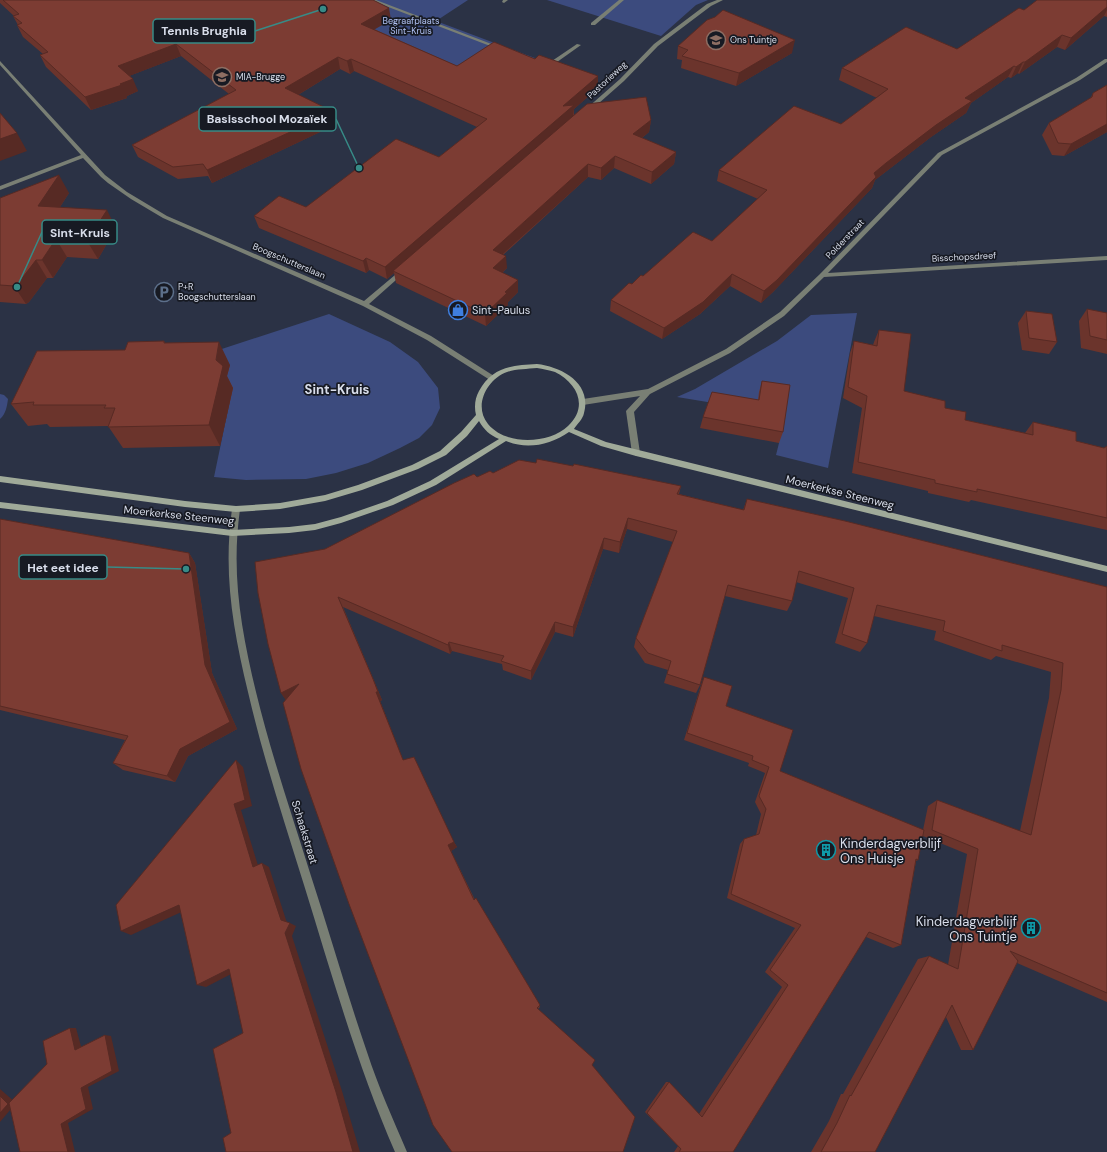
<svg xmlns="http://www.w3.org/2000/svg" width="1107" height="1152" viewBox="0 0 1107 1152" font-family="'DM Sans',sans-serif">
<rect width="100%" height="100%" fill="#2b3245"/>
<g fill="#3c4b7e">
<path d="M286,0H468L436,21L535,58L495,91Z"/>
<path d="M547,0H708L696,5L661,36Z"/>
<path d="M857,313L828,468L776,455L779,443L756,410L677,397L695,389L777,341L811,315Z"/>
<path d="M329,314L390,342L418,362L438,388L440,408L432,425L419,438L400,448L368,463L336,473L306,479L246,480L214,477L230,400L176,364Z"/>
<path d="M0,394L4,395L8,399C7,406 6,414 0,419Z"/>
</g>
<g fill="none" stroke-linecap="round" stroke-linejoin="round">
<g fill="#797f74" fill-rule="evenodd">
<path d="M370,0H376L502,48L498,49Z"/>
<path d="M503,0H508L504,3L502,2Z"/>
<path d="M619,0H624L595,25H591V23Z"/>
<path d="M717,0H723L711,6L658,46L624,81L590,111H586V109L620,79L654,44L707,4Z"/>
<path d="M577,44L581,45L550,67H546V65Z"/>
<path d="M1105,59H1107V62L1080,80L942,155L828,273L1107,256V260L824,277L784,316L730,353L650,394L634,412L640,453L636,456L632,453L626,411L640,396L583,405L581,404L580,402L583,399L648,389L726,349L780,312L820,274L938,153L1076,78Z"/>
<path d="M0,61L105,175L127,192L167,216L364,301L401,270H405V272L369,304L431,336L494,376V380H490L427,340L363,306L163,218L131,199L108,183L101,177L83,158L0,190V186L81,155L0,65Z"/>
<path d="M236,506L240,509C231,574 241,629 256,692C271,754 292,815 311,876C330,934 347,994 367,1052C378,1086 393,1119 407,1152H395C357,1065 332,975 304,885C284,821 263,757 248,692C233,629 223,574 232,509Z"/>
</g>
<path fill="#a0aa99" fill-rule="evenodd" d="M537,364C562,367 592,383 584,413C583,419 577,424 574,429L606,442L1107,566V572L636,456L601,446L569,432C550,445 527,450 506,441L436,485L393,505L341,523L315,530L289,533L232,536L0,508V502L232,530L289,527L315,524L341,517L387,501L430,481L499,439C490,435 484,430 479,421L467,436L446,455L418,469L362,490L325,501L280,509L236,512L185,507L0,482V476L185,501L236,506L280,503L325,495L358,485L412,465L440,451L461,432L476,415C474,407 475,398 479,391C492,367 512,365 537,364ZM537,368C543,369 549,370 555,372C577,383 589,406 568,426C549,444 506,446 488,424C473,406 487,379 507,372C516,369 527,369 537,368Z"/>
</g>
<g fill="#6b342c">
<path d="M0,0H373L391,20L374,29L457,66L598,88L574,109V115L651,120L649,132L642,138L676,152L674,164L651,184L614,168L601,180L588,177L503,255L507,268L502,273L518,292L508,302V305L486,326L396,283L394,273L387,279L369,270L366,273L259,228L254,216L306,207L439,157L477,127L354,71L350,74L340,69L298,95L334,112L337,124L212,183L208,176L178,179L138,157L132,145L229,94L181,56L129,76L138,91L127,96V98L91,110L46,67L40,55L43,54L23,37L17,25H18L13,16H14L0,3Z"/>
<path d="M1107,0V17L1104,16L1065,50L1057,47L1019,74L1018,73L1011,78L1008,77L971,103L966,113L931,137L875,180L872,188L773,292L761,303L730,286L700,314L662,339L610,311L611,300L632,284L643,276L712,241L758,199L717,181L719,170L841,124L877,98L839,80L842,68L957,49L1024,10Z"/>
<path d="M678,46L792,53L736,86L681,68L682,60L677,59Z"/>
<path d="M1107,85V132L1064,156L1052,155L1042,135L1049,123L1090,99L1093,93Z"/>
<path d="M69,193L60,207L116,228L98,259L67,257L53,278H47L29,302L26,304L0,302V198Z"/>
<path d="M1087,309L1107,313V354L1081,348L1079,321Z"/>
<path d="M1026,311L1057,342L1049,354L1022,350L1018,323Z"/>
<path d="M879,330L904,391L945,408L965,420L1025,433L1033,422L1076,441L1104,448L1107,446V530L1049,517L971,500L969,502L928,493V491L852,473L862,408L843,398L850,353L854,341L873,345L874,342Z"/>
<path d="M164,341L165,343L230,365L227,376L233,388L220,446L123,448L108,426L50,427L47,424L28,426L11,404L125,350Z"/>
<path d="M762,381L783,432L779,443L700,428L703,417L758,400L759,392Z"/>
<path d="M493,473L681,486L679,494L743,510L747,499L1107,587V1002L1017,963L973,1050H961L946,1017L875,1152H811L829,1121L841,1094H843L918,959L929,956L948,965L967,854L923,836L918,860L916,861L901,945L893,948L866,937L733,1152H674L678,1146L645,1112L666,1082H669L699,1114L782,987L765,972L795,928L727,898L740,844L744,839L756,835L761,814L755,802L765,773L748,766L749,763L684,740L701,685L704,677L726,706L780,771L923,830L928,806L937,800L1020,831L1049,698L1051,672L996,656L991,660L934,640L936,631L874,616L867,643L860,652L835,643L848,598L796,582L792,601L787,611L725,596L700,685L696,693L664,683L668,670L645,663L634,647L636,638L673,542L627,529L619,553L603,549L573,637L555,632L531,680L503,670L502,664L452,651L450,654L343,607L377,688L382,700L380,701L403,760L457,847L451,851L475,900L540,1007L538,1009L592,1065L623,1152L281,693L325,549L477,477Z"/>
<path d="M0,519L189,553L195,563L212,673L237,729L188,756L175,782L123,770L113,763L125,740L0,710Z"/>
</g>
<g fill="#572a24">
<path d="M1107,7V10L1104,16L1065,50L1071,38Z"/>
<path d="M389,8L391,20L363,36L361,24Z"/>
<path d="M1062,35L1057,47L1019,74L1025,62Z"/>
<path d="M795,40L792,53L736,86L739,73Z"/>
<path d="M176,44L181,56L124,78L118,66Z"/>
<path d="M338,57L340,69L288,101L285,88Z"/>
<path d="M351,59L354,71L350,74L347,61Z"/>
<path d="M1023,62L1018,73L1011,78L1016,67Z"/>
<path d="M1014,66L1008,77L971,103L966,113L931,137L875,180L872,188L773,292L761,303L764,291L874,173L965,98Z"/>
<path d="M598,76V88L574,109L573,117L393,271L394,273L387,279L385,267L563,106Z"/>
<path d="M133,79L138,91L127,96V98L91,110L85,97Z"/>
<path d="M334,112L337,124L212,183L207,170Z"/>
<path d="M651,120L649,132L632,146L633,134Z"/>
<path d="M1107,124V132L1064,156L1071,144Z"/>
<path d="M17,133L27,151L0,161V139Z"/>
<path d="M676,152L674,164L651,184L652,172Z"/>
<path d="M615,156L614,168L601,180V168Z"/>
<path d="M588,164V177L494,262L493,250Z"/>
<path d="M59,175L69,193L49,224L38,206Z"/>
<path d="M107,210L116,228L98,259L87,241Z"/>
<path d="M56,239L67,257L53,278L42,260Z"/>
<path d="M506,256L507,268L494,280L493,268Z"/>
<path d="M366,258L369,270L366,273L363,261Z"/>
<path d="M36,260L47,278L29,302L26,304L14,286Z"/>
<path d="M732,274L730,286L700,314L662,339L664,328Z"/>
<path d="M518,280V292L508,302V305L486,326L485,314L505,292Z"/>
<path d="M219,342L230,365L227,376L233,388L220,446L209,425L216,360Z"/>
<path d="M628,518L627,529L619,553L620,542Z"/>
<path d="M604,538L603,549L573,637V627Z"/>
<path d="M189,553L195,563L212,673L237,729L188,756L175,782L167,776L205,665Z"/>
<path d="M338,597L377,688L382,700L380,701L406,767L403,760Z"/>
<path d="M555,622V632L531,680V671Z"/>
<path d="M449,642L452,651L450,654L448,645Z"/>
<path d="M299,684L287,702L281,693Z"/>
<path d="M236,760L243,767L252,806L241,810L260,872L253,867L234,804Z"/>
<path d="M454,842L457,847L451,851L448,845Z"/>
<path d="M262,863L269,867L287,923L281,920Z"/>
<path d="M179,905L188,909L131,935L121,931Z"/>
<path d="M290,923L296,926L292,936L342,1091L360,1152H353L285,933Z"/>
<path d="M229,969L237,971L206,987L197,985Z"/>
<path d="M70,1028H76L82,1050H75Z"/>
<path d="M105,1035L111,1036L119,1071L88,1087L93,1109L68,1123L75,1152H68L61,1124L81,1088Z"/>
<path d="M0,1089L16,1103L0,1122Z"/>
</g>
<g fill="#7c3c33" stroke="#572a24">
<path d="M3,0H373L389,8L361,24L457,66L494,42L535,59L539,55L598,76L563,106L574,105L385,267L366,258L363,261L254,216L279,196L306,207L396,139L439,157L487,119L351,59L347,61L338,57L285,88L334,112L207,170L203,164L173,167L132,145L236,90L176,44L118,66L133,79L120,84L122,85L85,97L40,55L48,52L17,25L22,23L13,16L19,14Z"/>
<path d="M1037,0H1107V7L1071,38L1062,35L1025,62H1023L1016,67L1014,66L965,98L972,101L936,125L886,163L874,173L876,177L777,280L764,291L732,274L703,302L664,328L611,300L629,283L632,284L641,275L643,276L693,232L712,241L767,190L719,170L794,106L841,124L888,89L842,68L906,27L957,49L1019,8L1024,10Z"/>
<path d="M723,10L795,40L739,73L682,56L688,50L678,46L707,20L715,17Z"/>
<path d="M1107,85V124L1071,144L1058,143L1049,123L1092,97L1093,93Z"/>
<path d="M646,97L651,120L633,134L676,152L652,172L615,156L601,168L588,164L493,250L506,256L493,268L518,280L505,292L507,293L485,314L393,271L587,104Z"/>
<path d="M0,113L17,133L0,139Z"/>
<path d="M59,175L38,206L107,210L87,241L56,239L42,260H36L17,285L14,286L0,285V198Z"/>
<path d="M1087,309L1107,313V340L1090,336Z"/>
<path d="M1026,311L1052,314L1057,342L1029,338Z"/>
<path d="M879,330L911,334L904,391L945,401V408L966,412L965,420L1033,435V422L1076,432V441L1104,448L1107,446V518L1059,507L977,489V492L935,483V480L858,462L867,396L848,387L854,341L877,346Z"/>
<path d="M164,341V343L219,342L216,360L223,366L209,425L108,427L115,408H104L106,405H33L34,402L11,404L37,351L125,350L128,342Z"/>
<path d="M762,381L790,385L783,432L703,417L712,392L759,400Z"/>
<path d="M537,459L573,466L574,464L681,486L677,494L744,510L747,499L845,521L1107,587V993L1010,951L1018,961L973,1050L952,1005L875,1152H821L837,1123L850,1095L851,1096L929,956L958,969L978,849L932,830L937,800L1031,835L1061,690L1063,663L1002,645V651L943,631L945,621L877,605L867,643L842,634L854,588L799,571L792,601L728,585L700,685L667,674L671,661L648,653L636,638L677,531L628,518L620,542L604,538L573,627L555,622L531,671L501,661L504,656L449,642L448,645L338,597L373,679L378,692H376L403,760L414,757L454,842L448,845L474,900L476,898L540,1005L537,1008L595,1060L592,1065L635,1117L623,1152H452L433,1125L349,904L301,769L283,703L299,684L281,693L268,644L258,593L255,562L325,549L454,483L474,474L477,477L490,471L493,473L519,460L536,463Z"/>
<path d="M0,519L189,553L205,665L230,722L180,749L167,776L113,763L128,736L0,706Z"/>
<path d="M704,677L732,686L726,706L793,730L780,771L924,830L918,860L916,859L901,945L869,932L733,1152H679L681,1149L647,1113L669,1082L702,1117L788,985L770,970L801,925L731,894L744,839L759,834L766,809L759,796L769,767L752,760L753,756L687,733Z"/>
<path d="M236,760L245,800L234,804L253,867L262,863L281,920L290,923L285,933L336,1092L353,1152H226L223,1138L231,1133L213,1049L243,1033L229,969L197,985L179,905L121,931L116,905Z"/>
<path d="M70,1028L75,1050L105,1035L112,1071L81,1088L86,1109L61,1124L68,1152H20L9,1103L47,1064L43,1041Z"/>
<path d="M0,1096L8,1104L0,1113Z"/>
</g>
<defs>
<symbol id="school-ring" viewBox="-11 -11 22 22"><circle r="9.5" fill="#171a23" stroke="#8d6e63" stroke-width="1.5"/><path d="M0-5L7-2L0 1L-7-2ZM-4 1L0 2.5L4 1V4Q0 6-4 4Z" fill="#8d6e63"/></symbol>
<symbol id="parking-ring" viewBox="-11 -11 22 22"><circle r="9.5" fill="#171a23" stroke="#5c6f8a" stroke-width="1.5"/><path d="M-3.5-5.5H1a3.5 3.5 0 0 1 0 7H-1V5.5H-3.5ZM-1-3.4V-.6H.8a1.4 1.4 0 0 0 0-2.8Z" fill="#5c6f8a"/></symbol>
<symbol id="shop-ring" viewBox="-11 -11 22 22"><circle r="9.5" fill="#171a23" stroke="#3f7fe0" stroke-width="1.5"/><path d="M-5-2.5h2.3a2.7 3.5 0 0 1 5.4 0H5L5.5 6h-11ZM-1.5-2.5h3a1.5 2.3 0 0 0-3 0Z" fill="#3f7fe0"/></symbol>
<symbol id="building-ring" viewBox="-11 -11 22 22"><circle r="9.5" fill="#171a23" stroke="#0f9aa8" stroke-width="1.5"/><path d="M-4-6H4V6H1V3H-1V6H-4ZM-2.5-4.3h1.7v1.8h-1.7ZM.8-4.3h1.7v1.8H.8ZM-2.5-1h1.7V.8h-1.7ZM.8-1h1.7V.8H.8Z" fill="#0f9aa8"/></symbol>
</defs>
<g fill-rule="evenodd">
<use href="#school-ring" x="705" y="29" width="22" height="22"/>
<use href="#school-ring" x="211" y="66" width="22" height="22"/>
<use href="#parking-ring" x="153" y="281" width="22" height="22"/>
<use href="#shop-ring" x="447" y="299" width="22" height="22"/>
<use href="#building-ring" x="815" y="839" width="22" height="22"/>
<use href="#building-ring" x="1020" y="917" width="22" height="22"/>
</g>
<g text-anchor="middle" stroke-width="3.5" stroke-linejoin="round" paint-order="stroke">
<g font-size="9" fill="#b0c1f2" stroke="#171a23">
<text x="411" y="24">Begraafplaats<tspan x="411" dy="10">Sint-Kruis</tspan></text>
</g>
<g font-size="9" fill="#d8ddea" stroke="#171a23" text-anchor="start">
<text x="730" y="43">Ons Tuintje</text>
<text x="236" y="80">MIA-Brugge</text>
<text x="178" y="290">P+R<tspan x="178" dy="10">Boogschutterslaan</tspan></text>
</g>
<g font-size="9" fill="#d8ddea" stroke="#171a23">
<text transform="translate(607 80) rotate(-43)" y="3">Pastorieweg</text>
<text transform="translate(845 239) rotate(-46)" y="3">Polderstraat</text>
<text transform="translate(964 257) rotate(-3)" y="3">Bisschopsdreef</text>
<text transform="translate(289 261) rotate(23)" y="3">Boogschutterslaan</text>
</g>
<g font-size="11" fill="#d8ddea" stroke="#171a23" text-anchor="start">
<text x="472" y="314">Sint-Paulus</text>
</g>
<g font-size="11" fill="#d8ddea" stroke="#171a23">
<text transform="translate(840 492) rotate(14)" y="4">Moerkerkse Steenweg</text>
<text transform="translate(179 515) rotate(6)" y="4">Moerkerkse Steenweg</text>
<text transform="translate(305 832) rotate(73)" y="4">Schaakstraat</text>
</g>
<g font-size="13" font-weight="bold" fill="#d8ddea" stroke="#171a23">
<text x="337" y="394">Sint-Kruis</text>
</g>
<g font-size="13" fill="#d8ddea" stroke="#171a23" text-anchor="start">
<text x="840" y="848">Kinderdagverblijf<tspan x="840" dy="15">Ons Huisje</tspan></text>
<text x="1017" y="926" text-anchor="end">Kinderdagverblijf<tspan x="1017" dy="15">Ons Tuintje</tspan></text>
</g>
</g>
<path fill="none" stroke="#378b87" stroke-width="1.5" d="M323 9L255 31M359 168L336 119M17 287L42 232M186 569L107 567"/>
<g fill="#378b87" stroke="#171a23" stroke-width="1.5">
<circle cx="323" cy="9" r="4"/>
<circle cx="359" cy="168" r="4"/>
<circle cx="17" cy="287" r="4"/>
<circle cx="186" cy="569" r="4"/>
</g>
<g fill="#171a23" stroke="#378b87" stroke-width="1.5">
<rect x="153" y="19" width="102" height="24" rx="4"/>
<rect x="199" y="107" width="137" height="24" rx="4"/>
<rect x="42" y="220" width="75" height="24" rx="4"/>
<rect x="19" y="555" width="88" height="24" rx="4"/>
</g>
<g font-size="12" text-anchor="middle" font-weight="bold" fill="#d8ddea">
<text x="204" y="35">Tennis Brughia</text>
<text x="267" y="123">Basisschool Mozaïek</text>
<text x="80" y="237">Sint-Kruis</text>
<text x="63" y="572">Het eet idee</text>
</g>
</svg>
